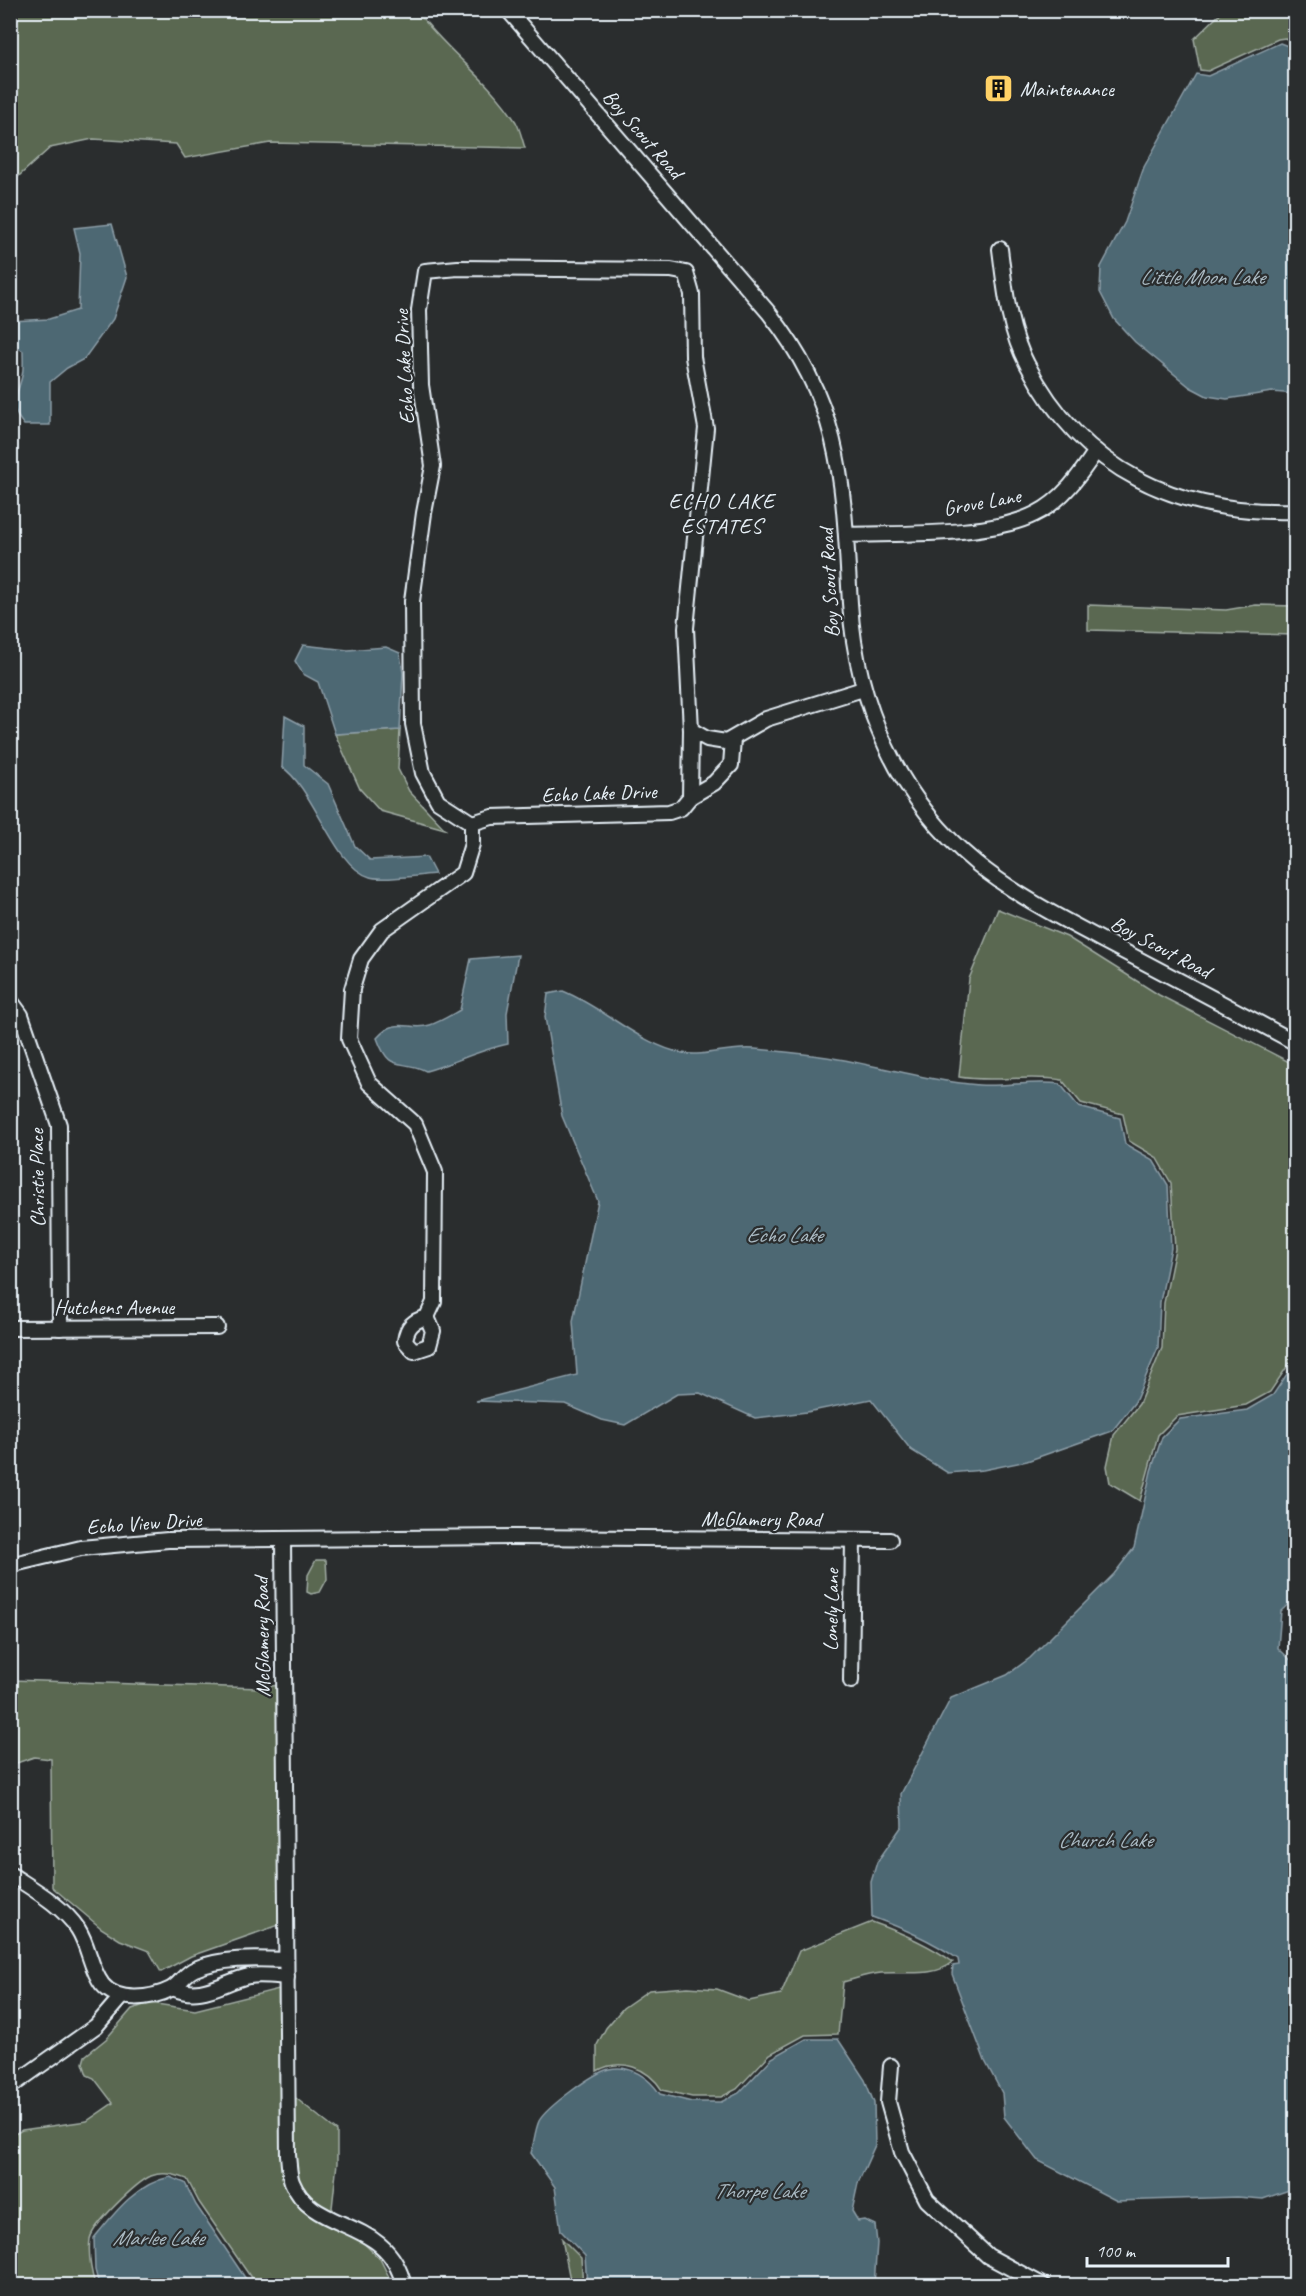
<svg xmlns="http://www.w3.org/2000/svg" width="1306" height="2296" viewBox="0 0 1306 2296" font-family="Caveat,sans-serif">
<rect width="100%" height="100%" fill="#2a2d2e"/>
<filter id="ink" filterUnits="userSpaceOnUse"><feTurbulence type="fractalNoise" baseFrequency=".0167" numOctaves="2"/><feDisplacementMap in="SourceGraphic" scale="12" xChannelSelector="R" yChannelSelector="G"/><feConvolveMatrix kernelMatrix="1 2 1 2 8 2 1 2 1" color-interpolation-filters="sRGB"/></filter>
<g filter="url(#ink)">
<g fill="#5a6851" stroke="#a1aca4" stroke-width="1.5">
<path d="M1224,10L1295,11V44L1285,38L1278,39L1208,71L1200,70L1194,39Z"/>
<path d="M10,11H417C446,51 490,80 516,122C520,129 522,139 525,148L270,143L185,158L176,144L93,139L50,148L11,183Z"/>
<path d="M1088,605L1226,610L1256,605L1295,606V635L1088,630Z"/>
<path d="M400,730L398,769L409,791L445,829L380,811L360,789L335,734Z"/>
<path d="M998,909L1067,937L1159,995L1295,1065V1355L1270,1392L1246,1405L1177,1416L1158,1435L1140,1501L1110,1483L1107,1466L1114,1435L1139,1404L1162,1348L1164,1303L1175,1249L1171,1183L1156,1157L1129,1141L1123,1114L1081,1103L1062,1080C1028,1074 994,1083 959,1077L969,979Z"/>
<path d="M316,1560H326L327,1579L320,1592L311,1594L307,1592L308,1575Z"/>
<path d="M11,1680L260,1688L279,1685L287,2182L353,2233L380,2259L393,2285H256L199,2202L187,2179C175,2175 164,2171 151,2176C137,2182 93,2224 90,2239C88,2254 91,2271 95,2285H11V2136L22,2130L87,2121L113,2103L94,2078L87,2075L83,2063L85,2056L106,2039L132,2009L150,2003L195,2010L279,1989V1925L191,1956L161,1972L149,1951L120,1940L101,1928L52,1887L51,1759L34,1757L11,1765Z"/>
<path d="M872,1922C900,1932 928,1944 953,1962C934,1978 906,1971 881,1973C868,1974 855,1979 843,1982L838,2034L805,2035L770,2054L737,2089L721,2097H692L662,2090C648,2068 621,2057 597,2071V2045L606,2028L623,2008L649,1990L688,1987L717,1989L749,2001L781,1994L799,1951Z"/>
<path d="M292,2095L337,2131V2163L332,2208L337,2215C280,2189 293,2149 292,2095Z"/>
<path d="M562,2239L581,2258L583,2285H571Z"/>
</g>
<g fill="#4e6773" stroke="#8c9ea8" stroke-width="1.5">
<path d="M1280,43L1296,49L1295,394L1272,392L1227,399L1207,396L1190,387L1135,342L1114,319L1100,292L1101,267L1125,222L1144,167L1196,74L1208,76Z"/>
<path d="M112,224L127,277L113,319L84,359L67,368L50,382V425H24C7,405 17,398 22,376C24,368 23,359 23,351L11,343V321L49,319L78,310L80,253L74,228Z"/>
<path d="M303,645L348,650L386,647L400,653L403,673L400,730L335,734L318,682L303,674L295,661Z"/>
<path d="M285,716L304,726V765L328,784L355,846L370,860L426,857L435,874C421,875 381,881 370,877C334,867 314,788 282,767Z"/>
<path d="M518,955L507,1013L508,1044C479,1050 454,1063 426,1071C399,1058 390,1074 377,1038C397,1015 410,1032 430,1025C440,1022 451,1015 460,1010L471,959Z"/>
<path d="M563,991C602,1007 632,1038 674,1051C701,1060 727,1046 755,1049C787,1052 822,1055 854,1062C895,1070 937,1082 979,1085C1006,1087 1033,1080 1060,1084L1079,1107L1120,1118L1125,1144L1153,1160L1168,1185L1171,1248L1160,1302L1158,1348L1135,1402L1112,1431L1027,1461L983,1470L948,1473L911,1450L871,1399L807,1412L755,1418L700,1393L677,1394L625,1425L602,1420L565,1404L476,1401L577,1375L573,1321L598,1201L562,1116L545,1017L548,994Z"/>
<path d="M1295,1362V1598L1281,1611L1278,1648L1296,1665L1295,2188L1263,2199L1237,2197L1117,2201L1037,2160L1004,2117L1002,2093L985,2061L952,1974L953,1966L959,1965L958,1959C931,1940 902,1928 872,1917L871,1882L877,1862L902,1826L901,1794L951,1698L1007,1675L1030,1658L1114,1574L1134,1548L1151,1471L1162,1437L1180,1419L1247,1410L1273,1395Z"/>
<path d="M806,2039H838L865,2080L874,2103L875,2145L858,2183L852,2211L858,2221L864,2220L875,2225L877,2243L874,2285H587L585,2256L561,2231L555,2187L531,2153C534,2143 535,2130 539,2121C547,2107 593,2073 609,2069C631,2064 649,2078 660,2094L692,2102H721L739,2093L772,2058Z"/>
<path d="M170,2177L185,2183L196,2205L250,2285H99L95,2270L94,2238C115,2212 136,2184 170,2177Z"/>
</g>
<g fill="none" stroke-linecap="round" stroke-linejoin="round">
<defs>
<g id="minor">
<path d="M508,10L769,313C845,409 843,489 850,603C856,703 898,799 976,863C1019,898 1070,923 1119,949C1178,980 1237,1011 1296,1043"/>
<path d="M1000,249C1005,287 1008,329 1027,364C1082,471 1179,515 1296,511"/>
<path d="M847,535C899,533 990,537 1035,514C1062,501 1080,475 1096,451"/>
<path d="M691,730L686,628L706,428L693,357L692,294L686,273L671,270L458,268L425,271L419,310L421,385L433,466L424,513L412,601L413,724L423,773L438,801L472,823L492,817L669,812L681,808L690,797L691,730L707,739L726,742L766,719L863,689"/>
<path d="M690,797L714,783L731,765L733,739"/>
<path d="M10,1000L21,1015L59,1125L60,1328"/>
<path d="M427,1317L433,1331L429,1346L414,1351L405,1341C407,1326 413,1321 427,1317L434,1302L435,1172L415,1124L369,1083L349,1039L352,989L361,959L382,930L463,873L472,844V823"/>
<path d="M10,1328L217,1327"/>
<path d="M283,1539L288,2155C289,2163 289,2174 292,2182C313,2235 388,2215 404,2286"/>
<path d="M10,1565L81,1548L168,1540L515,1537L890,1540"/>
<path d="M851,1681L853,1540"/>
<path d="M10,1874C33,1889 63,1906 78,1929C89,1946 90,1968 102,1984C117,2003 151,1999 171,1989C180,1984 185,1973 195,1969C222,1957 258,1959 286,1960"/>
<path d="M173,1988C202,2001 222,1982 249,1976C261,1974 274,1976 287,1977"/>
<path d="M891,2066L888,2102L902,2152L927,2200L988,2256L1044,2286"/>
<path d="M10,2087L96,2026L121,1997"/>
</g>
</defs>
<use href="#minor" stroke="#e8f1f8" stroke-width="18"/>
<use href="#minor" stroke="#2a2d2e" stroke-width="14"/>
</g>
</g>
<defs>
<symbol id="building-square" viewBox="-11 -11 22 22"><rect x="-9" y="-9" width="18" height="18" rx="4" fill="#ffd166" stroke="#2a2d2e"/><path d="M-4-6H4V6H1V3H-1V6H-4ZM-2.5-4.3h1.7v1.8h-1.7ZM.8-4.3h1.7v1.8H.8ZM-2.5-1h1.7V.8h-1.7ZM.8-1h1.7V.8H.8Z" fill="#111"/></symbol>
</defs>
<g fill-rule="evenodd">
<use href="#building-square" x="982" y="72" width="33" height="33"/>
</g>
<g text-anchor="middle" stroke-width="4.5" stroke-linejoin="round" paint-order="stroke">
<g font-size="21" fill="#e8f1f8" stroke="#2a2d2e" text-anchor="start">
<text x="1020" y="96">Maintenance</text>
</g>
<g font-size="21" fill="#e8f1f8" stroke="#2a2d2e">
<text transform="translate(643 134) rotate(49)" y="7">Boy Scout Road</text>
<text transform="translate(404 367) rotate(-93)" y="7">Echo Lake Drive</text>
<text transform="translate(982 502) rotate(-10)" y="7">Grove Lane</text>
<text transform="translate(829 583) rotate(-93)" y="7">Boy Scout Road</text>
<text transform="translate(599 793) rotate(-2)" y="7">Echo Lake Drive</text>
<text transform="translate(1161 947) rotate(28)" y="7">Boy Scout Road</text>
<text transform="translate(37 1178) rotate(-91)" y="7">Christie Place</text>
<text x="114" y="1314">Hutchens Avenue</text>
<text x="761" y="1526">McGlamery Road</text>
<text transform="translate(144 1523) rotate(-4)" y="7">Echo View Drive</text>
<text transform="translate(831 1610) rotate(-89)" y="7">Lonely Lane</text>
<text transform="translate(262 1637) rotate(-91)" y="7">McGlamery Road</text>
</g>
<g font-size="22" font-style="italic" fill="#aabac3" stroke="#2a2d2e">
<text x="1202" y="284">Little Moon Lake</text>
<text x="784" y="1242">Echo Lake</text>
<text x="1105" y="1847">Church Lake</text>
<text x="759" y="2198">Thorpe Lake</text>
<text x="158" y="2245">Marlee Lake</text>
</g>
<g font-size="22" letter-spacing="1.5" fill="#e8f1f8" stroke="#2a2d2e">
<text x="722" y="508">ECHO LAKE<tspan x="722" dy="25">ESTATES</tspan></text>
</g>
</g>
<rect width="1306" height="2296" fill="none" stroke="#2a2d2e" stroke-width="36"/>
<rect x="18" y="18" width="1270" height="2260" fill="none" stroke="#e8f1f8" stroke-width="2" filter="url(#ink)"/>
<path d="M1087 2257v9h141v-9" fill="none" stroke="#e8f1f8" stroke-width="3"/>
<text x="1096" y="2257" font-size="18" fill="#e8f1f8" stroke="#2a2d2e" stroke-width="4.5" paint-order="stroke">100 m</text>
</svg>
